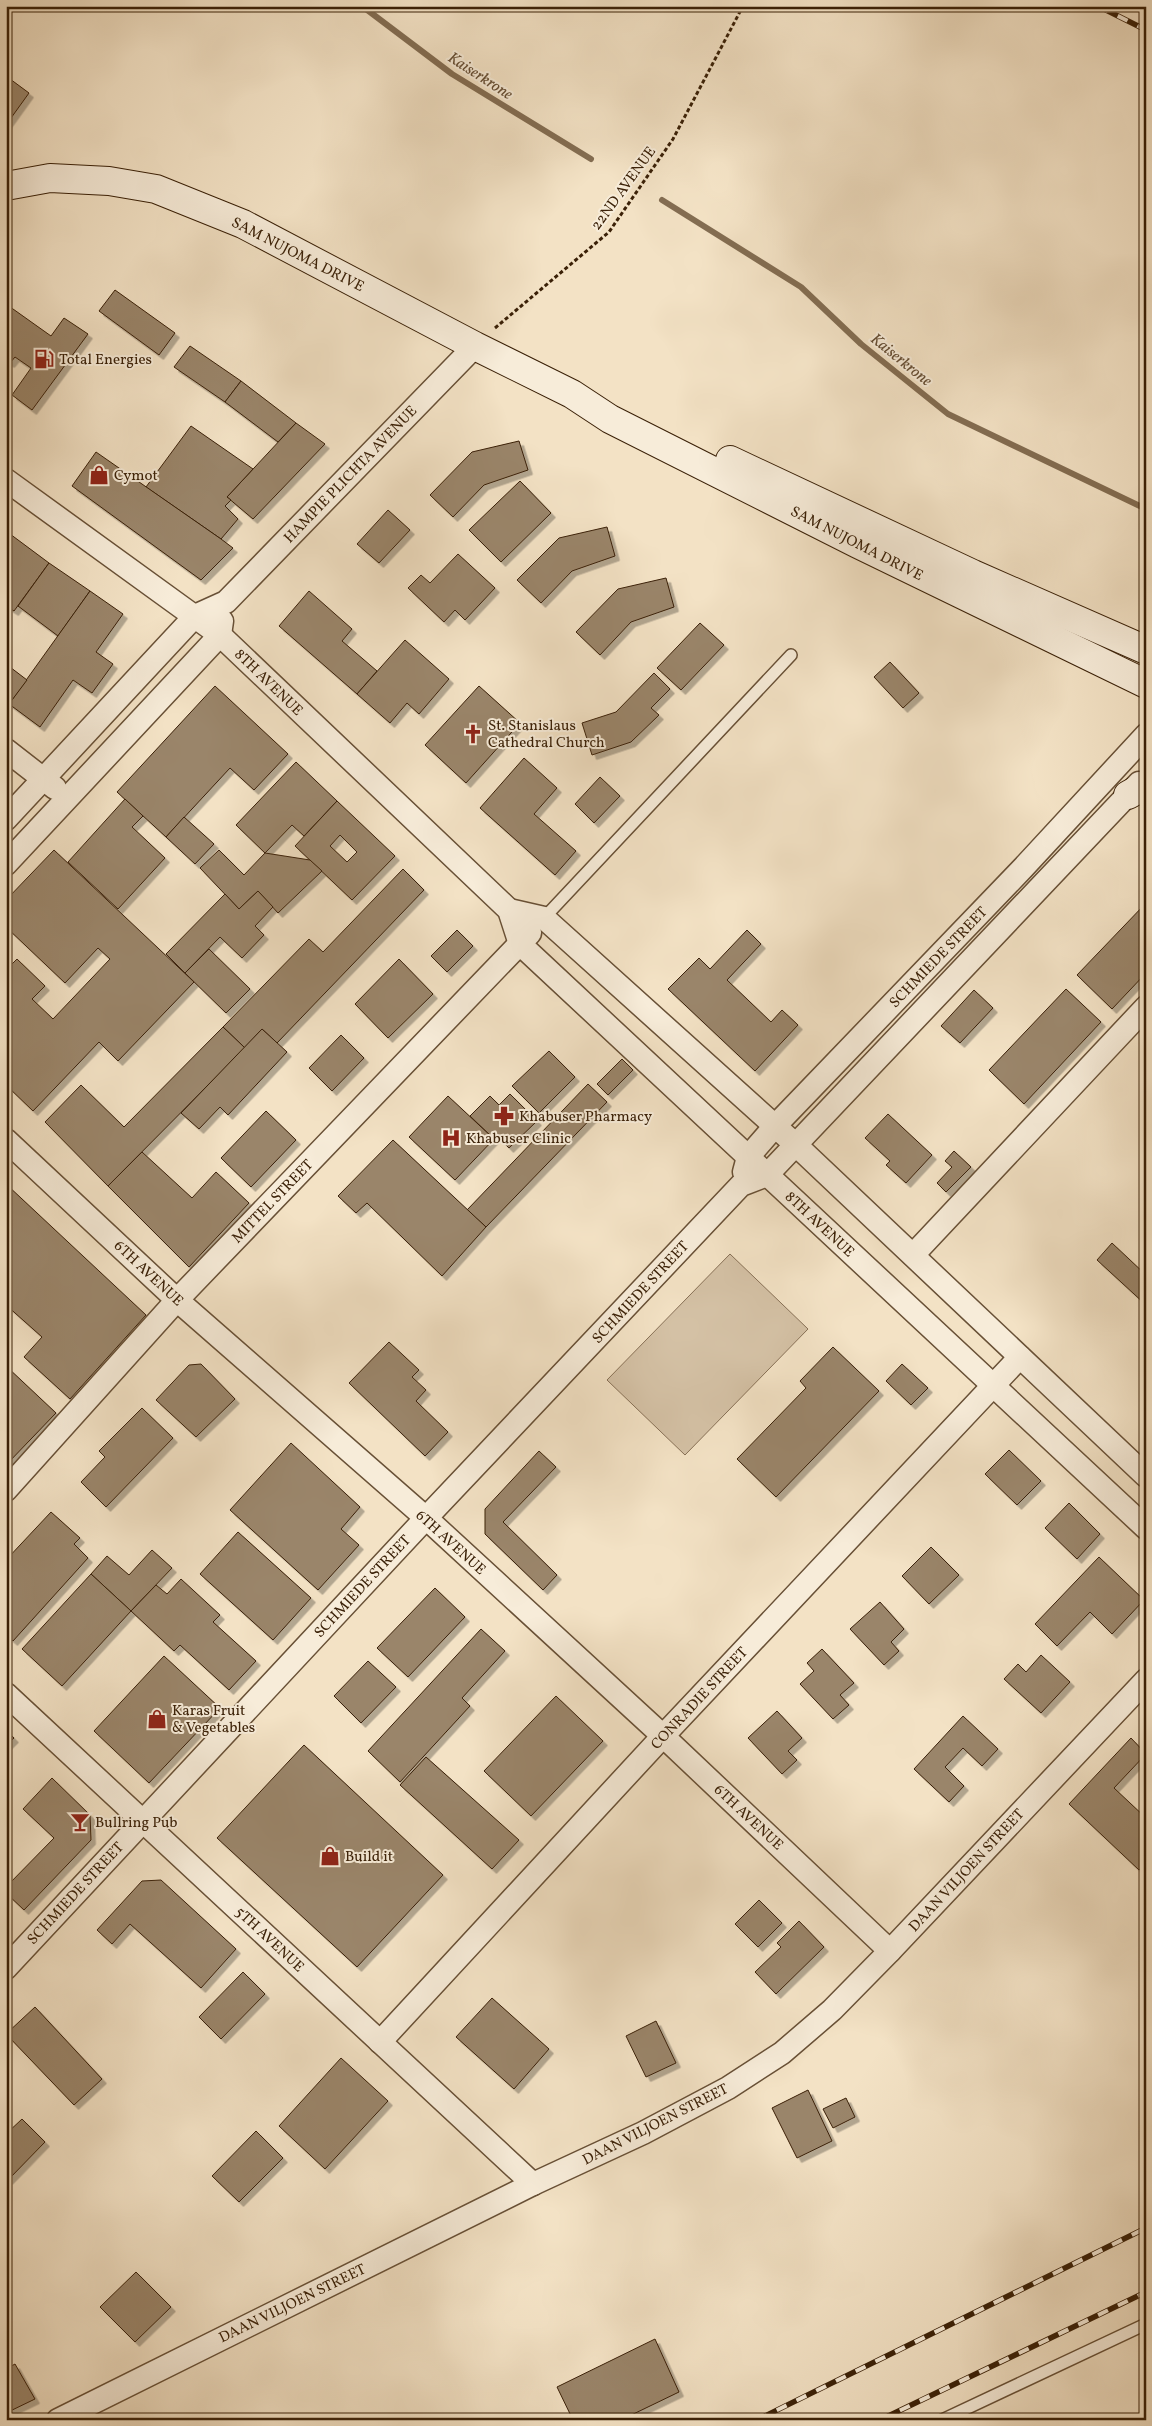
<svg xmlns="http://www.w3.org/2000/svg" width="1152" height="2426" viewBox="0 0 1152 2426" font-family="Vollkorn,serif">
<defs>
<filter id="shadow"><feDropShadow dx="4.5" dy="4.5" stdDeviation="0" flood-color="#0004"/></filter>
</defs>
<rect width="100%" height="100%" fill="#f3e2c5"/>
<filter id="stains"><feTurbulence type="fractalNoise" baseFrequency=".004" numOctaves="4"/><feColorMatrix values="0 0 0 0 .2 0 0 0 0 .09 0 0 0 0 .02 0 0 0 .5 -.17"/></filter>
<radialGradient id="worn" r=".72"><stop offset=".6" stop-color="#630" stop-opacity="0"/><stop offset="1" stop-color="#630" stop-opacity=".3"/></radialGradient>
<path fill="#d4c1a5" stroke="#877056" d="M730,1254L808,1329L685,1455L607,1380Z"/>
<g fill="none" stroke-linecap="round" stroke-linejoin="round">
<g stroke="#836d52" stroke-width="6">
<path d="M362,6L452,74L591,159"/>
<path d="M662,200L801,287L861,344L948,414L1146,509"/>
</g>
</g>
<g fill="#9a856a" stroke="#3a2007" fill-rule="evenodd" filter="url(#shadow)">
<path d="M6,76L29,93L6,125Z"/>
<path d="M115,290L175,333L159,355L99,311Z"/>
<path d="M6,304L51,336L64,318L88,334L32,410L12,395L31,368L15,357L10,363L6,361Z"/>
<path d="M190,346L241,381L225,402L174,367Z"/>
<path d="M241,381L296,423L278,442L225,402Z"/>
<path d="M296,423L325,444L253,519L227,497Z"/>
<path d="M191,426L253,469L227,497L231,500L225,506L238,519L221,539L146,487Z"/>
<path d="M519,441L528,470L484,485L453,517L430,495L472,452Z"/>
<path d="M96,452L221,539L233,548L201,580L72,486Z"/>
<path d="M520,481L551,513L501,562L469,530Z"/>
<path d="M388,510L410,530L379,563L357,544Z"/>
<path d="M607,527L615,556L572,571L541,603L517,580L559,538Z"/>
<path d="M6,531L49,563L14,611L6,606Z"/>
<path d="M458,554L495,588L465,620L455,610L444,622L408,588L421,575L430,583Z"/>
<path d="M49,563L90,591L58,636L18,606Z"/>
<path d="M666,578L674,607L631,622L600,655L576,632L618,589Z"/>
<path d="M90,591L123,614L96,652L113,664L92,693L73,680L40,727L9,704Z"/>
<path d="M309,591L352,629L342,641L377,671L357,694L279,626Z"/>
<path d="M700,623L724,645L681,690L657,668Z"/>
<path d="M405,640L449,679L419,714L407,703L390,723L357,694Z"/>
<path d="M890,662L919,693L903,708L874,677Z"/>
<path d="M6,664L27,680L9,704L6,702Z"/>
<path d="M654,673L670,689L651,708L659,715L631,742L592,755L582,723L616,712Z"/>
<path d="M215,686L288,754L254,790L230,768L166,837L117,792Z"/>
<path d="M479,686L520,723L466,783L425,745Z"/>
<path d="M524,758L557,788L534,814L576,851L555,875L480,808Z"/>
<path d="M296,762L337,801L304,836L292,825L265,853L236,825Z"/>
<path d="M600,777L620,796L594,823L575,804Z"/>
<path d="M125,799L143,816L132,827L165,858L118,909L68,862Z"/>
<path d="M337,801L395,856L352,900L295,846ZM340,835L357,852L347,862L330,846Z"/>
<path d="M184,817L214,844L195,864L166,837Z"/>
<path d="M54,850L194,982L118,1061L99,1042L33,1111L6,1085V970L17,959L45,986L32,999L53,1019L110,959L98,948L65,983L6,927V900Z"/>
<path d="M219,850L244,875L265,853L310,860L322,871L278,913L258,891L239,909L200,868Z"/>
<path d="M403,869L424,890L277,1043L262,1029L245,1048L223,1027L309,939L323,952Z"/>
<path d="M258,891L273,907L255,926L264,935L242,958L220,937L185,973L166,954L225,894L239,909Z"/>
<path d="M1146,903V973L1112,1009L1077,975Z"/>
<path d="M457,930L473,946L447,972L431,956Z"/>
<path d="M747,930L761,944L727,980L771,1022L782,1010L798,1025L755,1071L668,989L699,958L710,969Z"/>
<path d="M209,949L250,989L226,1013L185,973Z"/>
<path d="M399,959L433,994L388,1038L355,1004Z"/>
<path d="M1066,989L1101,1022L1024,1104L989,1070Z"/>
<path d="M974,990L993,1008L960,1043L941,1026Z"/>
<path d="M223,1027L245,1048L108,1186L45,1122L81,1085L124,1127Z"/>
<path d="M262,1029L287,1052L228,1115L220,1107L199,1129L181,1113Z"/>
<path d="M341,1035L364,1058L332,1091L309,1068Z"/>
<path d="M549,1051L575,1077L539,1113L512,1086Z"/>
<path d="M622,1059L633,1070L608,1095L597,1084Z"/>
<path d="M588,1084L607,1102L486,1227L467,1210Z"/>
<path d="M510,1094L537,1121L509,1148L497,1136L494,1139L470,1116L490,1096L499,1105Z"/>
<path d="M448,1096L494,1139L455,1180L409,1137Z"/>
<path d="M266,1111L296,1140L251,1187L221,1158Z"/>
<path d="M888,1114L932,1155L906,1183L886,1165L890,1161L865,1138Z"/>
<path d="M393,1140L486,1227L442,1276L367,1203L356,1213L338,1196Z"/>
<path d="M954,1151L971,1167L946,1192L937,1183L952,1167L945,1161Z"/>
<path d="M142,1152L192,1198L216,1172L249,1203L189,1267L108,1186Z"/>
<path d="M6,1184L146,1315L70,1399L24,1357L42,1337L6,1305Z"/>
<path d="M1112,1243L1146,1275V1305L1097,1260Z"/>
<path d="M389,1342L419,1370L412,1377L426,1390L416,1401L448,1432L425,1456L349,1383Z"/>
<path d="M833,1347L879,1391L776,1497L737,1459L806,1388L800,1381Z"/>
<path d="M201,1364L235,1399L196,1437L156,1400L189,1365Z"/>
<path d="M902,1364L928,1388L911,1405L886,1381Z"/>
<path d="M6,1366L56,1413L6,1465Z"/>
<path d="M142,1408L173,1438L106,1507L81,1482L105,1457L99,1451Z"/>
<path d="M291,1443L360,1507L341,1529L359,1545L318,1590L230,1510Z"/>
<path d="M1009,1450L1041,1481L1017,1505L985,1474Z"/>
<path d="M539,1451L556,1467L503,1522L557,1575L543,1590L485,1534V1509Z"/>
<path d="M1069,1503L1100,1534L1077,1559L1045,1528Z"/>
<path d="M51,1512L80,1538L74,1544L88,1558L13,1641L6,1635V1560Z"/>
<path d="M238,1532L311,1598L273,1640L200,1574Z"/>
<path d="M931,1547L959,1575L929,1604L902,1576Z"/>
<path d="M152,1550L172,1568L131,1611L91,1574L107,1556L129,1575Z"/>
<path d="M1099,1557L1144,1600L1112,1634L1090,1612L1057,1646L1035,1624Z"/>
<path d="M91,1574L131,1611L62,1686L22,1649Z"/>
<path d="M181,1579L220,1615L213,1622L256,1661L229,1690L180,1645L174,1651L131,1611L156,1585L167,1594Z"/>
<path d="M435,1588L465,1617L408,1677L377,1648Z"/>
<path d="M880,1602L904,1629L891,1642L899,1651L884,1665L850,1629Z"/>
<path d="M481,1629L505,1651L462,1698L470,1706L400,1782L368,1751Z"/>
<path d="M822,1649L854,1683L840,1695L849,1705L833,1719L800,1684L814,1671L807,1663Z"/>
<path d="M1041,1655L1070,1682L1041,1713L1004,1679L1018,1664L1026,1672Z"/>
<path d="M164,1656L220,1708L149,1783L94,1731Z"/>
<path d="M368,1661L396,1687L361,1723L334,1696Z"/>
<path d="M556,1696L603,1741L531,1816L484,1771Z"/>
<path d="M777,1711L802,1738L788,1751L797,1760L782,1774L748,1738Z"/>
<path d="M963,1716L998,1749L982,1766L963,1748L945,1767L964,1786L949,1802L914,1769Z"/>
<path d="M6,1730L14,1738L6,1746Z"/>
<path d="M1131,1738L1146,1754L1114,1788L1146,1818V1863L1139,1870L1069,1804Z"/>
<path d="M304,1745L443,1875L357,1967L217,1838Z"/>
<path d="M426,1757L519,1840L492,1869L400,1785Z"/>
<path d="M52,1778L90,1815L91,1840L24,1910L6,1893V1887L54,1838L23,1809Z"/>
<path d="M161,1880L236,1949L201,1988L130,1924L112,1944L97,1930L142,1881Z"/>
<path d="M759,1900L782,1923L758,1947L735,1924Z"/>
<path d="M799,1921L824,1947L776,1994L755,1972L781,1947L777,1943Z"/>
<path d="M243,1972L265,1994L221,2039L199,2017Z"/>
<path d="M492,1998L549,2049L514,2089L456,2037Z"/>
<path d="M35,2007L102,2079L74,2105L6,2034Z"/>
<path d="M656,2021L676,2063L646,2077L626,2036Z"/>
<path d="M341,2058L388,2101L325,2169L279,2126Z"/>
<path d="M808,2090L832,2141L797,2158L772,2108Z"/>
<path d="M846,2098L855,2117L833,2128L823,2109Z"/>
<path d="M22,2119L45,2142L8,2180L6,2134Z"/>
<path d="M256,2131L283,2158L239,2202L212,2176Z"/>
<path d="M136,2272L171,2307L135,2342L100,2307Z"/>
<path d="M655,2339L679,2392L621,2420H573L557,2387Z"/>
<path d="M15,2364L35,2399L6,2413V2369Z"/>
</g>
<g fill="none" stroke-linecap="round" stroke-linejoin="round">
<defs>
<g id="service">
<path d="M544,918L791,655"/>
<path d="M942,2420L1146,2324"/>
</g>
<g id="minor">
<path d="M6,480L220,635L509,910L520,944L1146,1528"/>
<path d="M6,750L55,788"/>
<path d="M6,819L195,616L226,602L475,346"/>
<path d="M6,864L220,635L222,621"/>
<path d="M509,910L544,918L796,1145L1146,1476"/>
<path d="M6,1140L177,1300L426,1518L663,1736L890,1951"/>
<path d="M744,1172L748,1157L775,1126L1023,868L1146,735"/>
<path d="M913,1255L1146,1007"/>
<path d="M6,1490L177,1300L530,933"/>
<path d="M6,1694L533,2184"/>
<path d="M6,1968L426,1518L741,1185L767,1175L1139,783"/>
<path d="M380,2042L663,1736L1020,1357"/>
<path d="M58,2420L533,2184L643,2133L728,2088L782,2053L832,2010L890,1951L1146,1680"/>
</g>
<g id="secondary">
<path d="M6,186L50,178L109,181L156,189L243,224L475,346L572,394L610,419L858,544L1146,684"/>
<path d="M730,460L973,574L1146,650"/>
<path d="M1128,795L1146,785"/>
</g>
</defs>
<use href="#service" stroke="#685036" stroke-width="14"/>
<use href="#minor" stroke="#685036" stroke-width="25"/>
<use href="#secondary" stroke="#3a2007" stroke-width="30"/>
<path stroke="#3a2007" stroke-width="3" stroke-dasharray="4 2.5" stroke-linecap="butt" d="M495,328L609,232L673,139L743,6"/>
<use href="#service" stroke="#f7ecd9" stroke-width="11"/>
<use href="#minor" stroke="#f7ecd9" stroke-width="22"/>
<use href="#secondary" stroke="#f7ecd9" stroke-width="28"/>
<defs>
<g id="rail">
<path d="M1098,6L1146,30"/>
<path d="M757,2420L1146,2228"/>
<path d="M880,2420L1144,2293"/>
</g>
</defs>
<use href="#rail" stroke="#3a2007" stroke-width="5.5"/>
<use href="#rail" stroke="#f7ecd9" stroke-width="4" stroke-dasharray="11" stroke-linecap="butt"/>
</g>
<defs>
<symbol id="fuel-bare" viewBox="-9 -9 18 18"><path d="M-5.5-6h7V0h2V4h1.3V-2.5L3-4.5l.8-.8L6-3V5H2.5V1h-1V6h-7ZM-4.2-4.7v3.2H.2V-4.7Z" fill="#8f2418" stroke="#f7ecd9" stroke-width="2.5" paint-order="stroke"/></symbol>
<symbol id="shop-bare" viewBox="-9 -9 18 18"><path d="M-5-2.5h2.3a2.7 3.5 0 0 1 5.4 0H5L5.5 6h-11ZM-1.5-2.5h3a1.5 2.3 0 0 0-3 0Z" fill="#8f2418" stroke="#f7ecd9" stroke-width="2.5" paint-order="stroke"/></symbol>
<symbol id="church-bare" viewBox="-9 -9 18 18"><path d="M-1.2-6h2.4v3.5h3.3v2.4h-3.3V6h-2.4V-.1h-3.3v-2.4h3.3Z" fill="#8f2418" stroke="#f7ecd9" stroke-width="2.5" paint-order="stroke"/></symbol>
<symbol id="pharmacy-bare" viewBox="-9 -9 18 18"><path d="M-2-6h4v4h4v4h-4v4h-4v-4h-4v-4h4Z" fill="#8f2418" stroke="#f7ecd9" stroke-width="2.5" paint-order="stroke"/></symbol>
<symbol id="hospital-bare" viewBox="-9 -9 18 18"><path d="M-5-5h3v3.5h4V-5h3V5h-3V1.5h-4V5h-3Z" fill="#8f2418" stroke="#f7ecd9" stroke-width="2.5" paint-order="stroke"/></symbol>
<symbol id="bar-bare" viewBox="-9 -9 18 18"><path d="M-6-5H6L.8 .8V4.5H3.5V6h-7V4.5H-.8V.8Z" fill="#8f2418" stroke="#f7ecd9" stroke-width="2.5" paint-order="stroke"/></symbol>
</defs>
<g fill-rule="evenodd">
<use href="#fuel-bare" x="30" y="345" width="28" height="28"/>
<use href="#shop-bare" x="85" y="461" width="28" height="28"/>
<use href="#church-bare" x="459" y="720" width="28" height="28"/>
<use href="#pharmacy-bare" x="490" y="1102" width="28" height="28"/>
<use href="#hospital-bare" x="437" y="1124" width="28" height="28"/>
<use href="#shop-bare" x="143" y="1705" width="28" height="28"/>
<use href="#bar-bare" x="66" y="1808" width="28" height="28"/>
<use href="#shop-bare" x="316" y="1842" width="28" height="28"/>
</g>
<g text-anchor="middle" stroke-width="4" stroke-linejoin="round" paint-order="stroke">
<g font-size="15" fill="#3a2007" stroke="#f7ecd9">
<text transform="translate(623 188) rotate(-54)" y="5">22ND AVENUE</text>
<text transform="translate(298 254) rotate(27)" y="5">SAM NUJOMA DRIVE</text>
<text transform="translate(350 474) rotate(-46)" y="5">HAMPIE PLICHTA AVENUE</text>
<text transform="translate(857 543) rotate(27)" y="5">SAM NUJOMA DRIVE</text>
<text transform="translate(269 682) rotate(44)" y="5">8TH AVENUE</text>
<text transform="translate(938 957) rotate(-46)" y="5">SCHMIEDE STREET</text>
<text transform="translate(272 1201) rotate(-46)" y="5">MITTEL STREET</text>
<text transform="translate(820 1224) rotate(43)" y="5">8TH AVENUE</text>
<text transform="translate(149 1273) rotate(43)" y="5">6TH AVENUE</text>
<text transform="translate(640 1292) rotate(-47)" y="5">SCHMIEDE STREET</text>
<text transform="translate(451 1542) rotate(42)" y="5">6TH AVENUE</text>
<text transform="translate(362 1586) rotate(-47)" y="5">SCHMIEDE STREET</text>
<text transform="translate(699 1698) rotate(-47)" y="5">CONRADIE STREET</text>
<text transform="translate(749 1817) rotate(43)" y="5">6TH AVENUE</text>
<text transform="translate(966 1870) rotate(-47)" y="5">DAAN VILJOEN STREET</text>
<text transform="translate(75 1893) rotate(-47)" y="5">SCHMIEDE STREET</text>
<text transform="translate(270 1939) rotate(43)" y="5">5TH AVENUE</text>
<text transform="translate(655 2124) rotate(-27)" y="5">DAAN VILJOEN STREET</text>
<text transform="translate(292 2303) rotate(-26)" y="5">DAAN VILJOEN STREET</text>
</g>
<g font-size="15" fill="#3a2007" stroke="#f7ecd9" text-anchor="start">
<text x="59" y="364">Total Energies</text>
<text x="114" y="480">Cymot</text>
<text x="488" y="730">St. Stanislaus<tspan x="488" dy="17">Cathedral Church</tspan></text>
<text x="519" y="1121">Khabuser Pharmacy</text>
<text x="466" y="1143">Khabuser Clinic</text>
<text x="172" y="1715">Karas Fruit<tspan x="172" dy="17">&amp; Vegetables</tspan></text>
<text x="95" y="1827">Bullring Pub</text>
<text x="345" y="1861">Build it</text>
</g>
<g font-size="16" font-style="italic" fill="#654d33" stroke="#f7ecd9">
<text transform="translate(481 75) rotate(33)" y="6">Kaiserkrone</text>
<text transform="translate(902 359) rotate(39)" y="6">Kaiserkrone</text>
</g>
</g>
<rect width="1152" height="2426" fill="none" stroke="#f3e2c5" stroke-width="25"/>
<rect x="8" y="8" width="1137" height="2411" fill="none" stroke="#3a2007" stroke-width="2.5"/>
<rect x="12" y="12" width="1127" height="2401" fill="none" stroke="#3a2007"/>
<rect width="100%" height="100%" filter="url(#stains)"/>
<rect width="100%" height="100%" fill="url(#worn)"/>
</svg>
